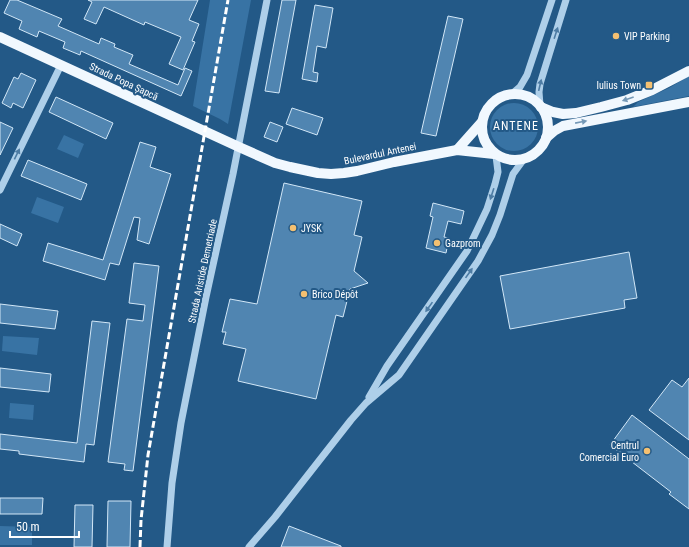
<svg xmlns="http://www.w3.org/2000/svg" width="689" height="547" viewBox="0 0 689 547" font-family="'Roboto Condensed',sans-serif">
<rect width="100%" height="100%" fill="#235987"/>
<g fill="#3873a4">
<path d="M210,0H251L228,124L220,119L193,106Z"/>
<path d="M689,76V96L633,107L638,102L669,88Z"/>
<circle cx="514" cy="127" r="24"/>
<path d="M64,135L84,144L78,158L57,149Z"/>
<path d="M37,197L64,207L58,223L31,213Z"/>
<path d="M3,336L39,338L37,355L2,351Z"/>
<path d="M10,403L34,405L33,420L9,418Z"/>
<path d="M0,526L32,527V545H0Z"/>
</g>
<g fill="#5085b1" stroke="#d2e7f7">
<path d="M10,0H17L62,19L58,26L99,44L101,38L115,44L114,47L133,55L129,64L178,85L185,68L192,71L181,96L81,51L80,55L63,48L65,42L39,31L37,37L19,29L22,21L4,13Z"/>
<path d="M88,0H198L189,20L199,24L192,41L195,42L183,70L169,64L181,37L145,22L144,25L104,7L96,24L84,19L92,2Z"/>
<path d="M282,0H296L279,93L265,91Z"/>
<path d="M315,5L333,8L326,48L317,46L313,72L318,73L317,82L302,79Z"/>
<path d="M448,16L463,19L436,136L421,133Z"/>
<path d="M21,73L36,80L23,108L13,103L11,108L2,103L14,77L18,79Z"/>
<path d="M56,97L113,123L106,139L49,112Z"/>
<path d="M292,108L323,118L317,135L286,124Z"/>
<path d="M0,122L13,128L0,155Z"/>
<path d="M270,122L283,127L277,142L264,137Z"/>
<path d="M140,142L156,147L150,167L171,174L149,244L137,240L140,218L134,217L119,265L110,263L105,280L43,261L48,243L103,260Z"/>
<path d="M28,160L87,184L81,200L21,176Z"/>
<path d="M284,183L362,201L354,235L362,237L354,271L368,283L350,289L343,317L336,315L316,399L238,381L246,349L223,344L226,332H222L230,299L257,304Z"/>
<path d="M433,203L464,211L461,224L448,221L444,237L449,238L446,253L426,248L433,217L430,216Z"/>
<path d="M0,224L22,234L17,246L0,238Z"/>
<path d="M629,252L637,298L624,300L625,308L510,329L500,276Z"/>
<path d="M134,263L159,266L133,471L124,470L125,464L108,462L127,319L143,321L145,305L129,303Z"/>
<path d="M0,304L58,311L55,329L0,323Z"/>
<path d="M92,321L110,323L94,445L86,444L84,462L19,454V451L0,449V434L77,443Z"/>
<path d="M0,368L51,374L49,392L0,387Z"/>
<path d="M689,378V440L649,410L672,380L682,387Z"/>
<path d="M632,415L689,459V509L669,494L671,492L610,445Z"/>
<path d="M0,498H43L42,514H0Z"/>
<path d="M108,501H131L130,547H107Z"/>
<path d="M75,505H93L92,547H74Z"/>
<path d="M289,526L341,546V547H281Z"/>
</g>
<g fill="none" stroke-linecap="round" stroke-linejoin="round">
<g stroke="#aecfe9" stroke-width="7">
<path d="M512,94L520,87L527,75L552,0"/>
<path d="M540,105L539,92L540,84L566,0"/>
<path d="M0,190L61,65"/>
<path d="M369,397L387,366L467,251L478,228L487,209L495,184L498,172L496,156"/>
<path d="M167,547L172,483L181,423L206,297L233,174L267,0"/>
<path d="M249,547L275,517L351,420L366,403L399,375L478,261L492,235L500,215L513,174L524,159"/>
</g>
<g stroke="#f1f8fe" stroke-width="10">
<path d="M0,37L239,147L275,163L290,167L318,173L331,174L344,173L357,171L394,162L457,150L494,154"/>
<circle cx="515" cy="127" r="33"/>
<path d="M541,107L553,112L563,114L576,113L601,107L627,100L652,90L689,71"/>
<path d="M546,138L554,131L563,126L689,102"/>
<path d="M457,150L481,123"/>
</g>
<path stroke="#fff" stroke-width="3" stroke-dasharray="7 3" stroke-linecap="butt" d="M140,547L141,520L148,455L228,0"/>
</g>
<defs><path id="oneway-solid" d="M-6-.8H1V-3.2L6.5 0L1 3.2V.8H-6Z"/></defs>
<g fill="#4d7ca4">
<use href="#oneway-solid" transform="translate(556 33) rotate(-72)"/>
<use href="#oneway-solid" transform="translate(540 85) rotate(-77)"/>
<use href="#oneway-solid" transform="translate(17 154) rotate(-64)"/>
<use href="#oneway-solid" transform="translate(492 194) rotate(108)"/>
<use href="#oneway-solid" transform="translate(469 273) rotate(-55)"/>
<use href="#oneway-solid" transform="translate(429 307) rotate(125)"/>
</g>
<g fill="#7599b7">
<use href="#oneway-solid" transform="translate(628 99) rotate(161)"/>
<use href="#oneway-solid" transform="translate(581 122) rotate(-11)"/>
</g>
<g fill="#f4c071" stroke="#235987" stroke-width="1.5">
<circle cx="616" cy="36" r="4"/>
<rect x="645" y="81" width="8" height="8" rx="2"/>
<circle cx="293" cy="228" r="4"/>
<circle cx="437" cy="243" r="4"/>
<circle cx="304" cy="294" r="4"/>
<circle cx="647" cy="451" r="4"/>
</g>
<g text-anchor="middle" stroke-width="4" stroke-linejoin="round" paint-order="stroke">
<g font-size="10" fill="#fff" stroke="#235987" text-anchor="start">
<text x="624" y="40">VIP Parking</text>
<text x="641" y="89" text-anchor="end">Iulius Town</text>
<text x="301" y="232">JYSK</text>
<text x="445" y="247">Gazprom</text>
<text x="312" y="298">Brico Dépôt</text>
<text x="639" y="449" text-anchor="end">Centrul<tspan x="639" dy="12">Comercial Euro</tspan></text>
</g>
<g font-size="10" fill="#fff" stroke="#235987">
<text transform="translate(124 81) rotate(25)" y="4">Strada Popa Șapcă</text>
<text transform="translate(380 153) rotate(-12)" y="4">Bulevardul Antenei</text>
<text transform="translate(202 271) rotate(-78)" y="4">Strada Aristide Demetriade</text>
</g>
<g font-size="12" letter-spacing="1" fill="#fff" stroke="#235987">
<text x="516" y="130">ANTENE</text>
</g>
</g>
<path d="M10 531v6h69v-6" fill="none" stroke="#ffffff" stroke-width="2"/>
<text x="16" y="531" font-size="12" fill="#ffffff" stroke="#235987" stroke-width="3" paint-order="stroke">50 m</text>
</svg>
